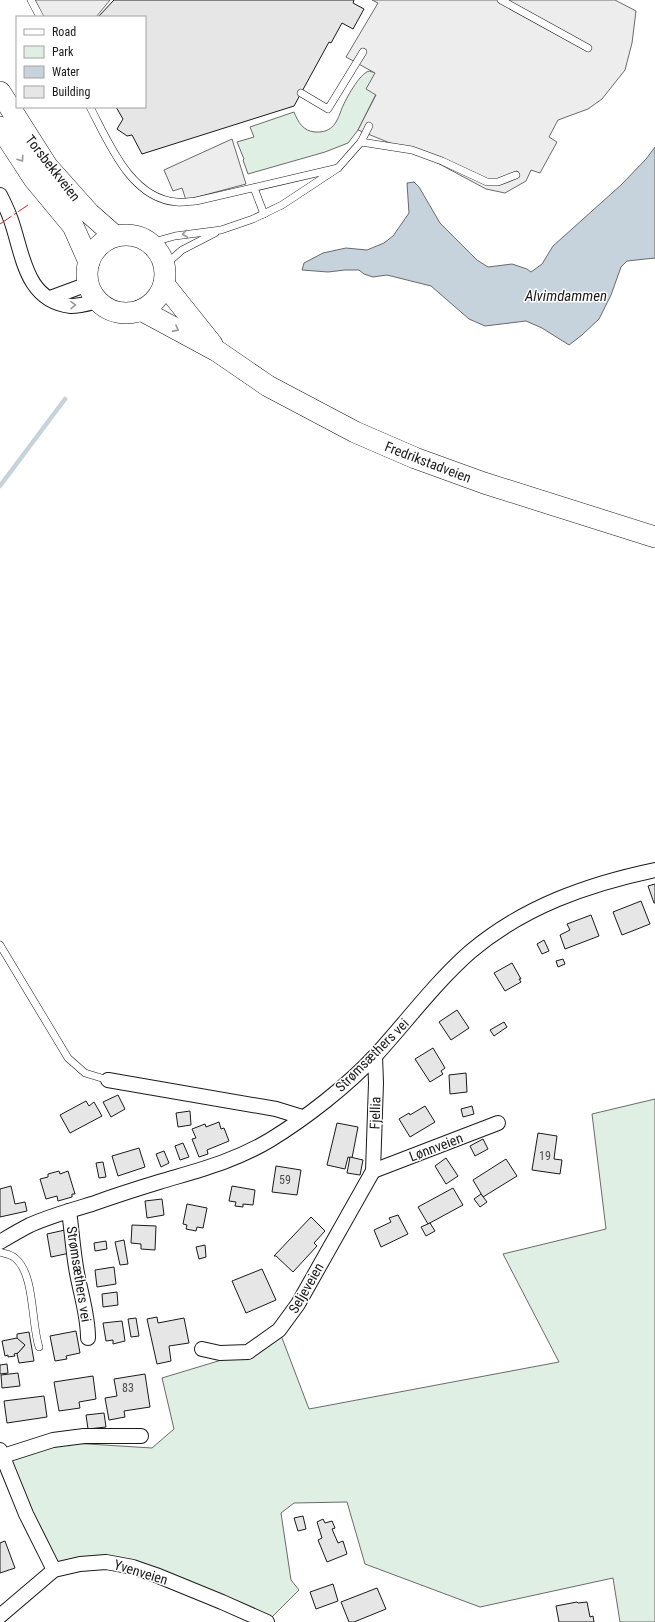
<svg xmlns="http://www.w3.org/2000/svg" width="655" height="1622" viewBox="0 0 655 1622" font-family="'Roboto Condensed',sans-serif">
<rect width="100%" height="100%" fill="#fff"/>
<g fill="#e0efe3" stroke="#6a6a6a">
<path d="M369,71L376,73V94L358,130L348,143L325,152L248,174L243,160L244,159L237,142L254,137L250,127L294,112C298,122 303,131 315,132C333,133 337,122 342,108C346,99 359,74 369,71Z"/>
<path d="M655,1099V1622H620L613,1578L480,1607L365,1564L347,1502L294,1503L281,1513L291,1580L299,1590L267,1622L133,1567L54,1570L3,1456L72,1443L152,1448L174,1429L162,1378L248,1352L279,1330L309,1409L559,1362L503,1254L606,1229L592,1114Z"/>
</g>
<g fill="#ededed" stroke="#6a6a6a">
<path d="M31,0H110L96,17H40Z"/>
<path d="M372,0H615L636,11L632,43L625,70L602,99L588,109L558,120L549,137L557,142L540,173L531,170L526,181L505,193L486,189L432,160L358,130L376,95L366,89L375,73L346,57L378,3Z"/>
<path d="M232,139L246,184L186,200L182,188L173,191L164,170Z"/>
</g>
<path fill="#c6d2dc" stroke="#6a6a6a" d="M655,147V258L627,261L621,267L611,295L599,319L582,335L569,345L542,328L526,321L485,326L469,319L431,286L387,275L373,277L364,274L359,270H345L328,272L302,270L304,263L323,253L346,248L367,250L384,243L393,236L409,213L407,183L414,182L419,187L440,223L477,260L488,267L512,264L527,269L531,272L542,264L553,246L621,185L646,159Z"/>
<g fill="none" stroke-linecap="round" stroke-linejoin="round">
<path stroke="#c6d2dc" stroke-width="4.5" d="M0,486L65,399"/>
</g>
<g fill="#e6e6e6" stroke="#1a1a1a">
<path d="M114,0H354L353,3L364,9L353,29L342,23L331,43L329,42L294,106L142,154L132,135L127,136L117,129L123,119L116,107H145V17H98Z"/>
<path d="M655,884V903H654L648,886Z"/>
<path d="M641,901L650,924L622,935L613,912Z"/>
<path d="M591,915L599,936L565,949L560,935L570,930L567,924Z"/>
<path d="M544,940L549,951L542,954L537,944Z"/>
<path d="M563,959L565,964L558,967L556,961Z"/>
<path d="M512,963L521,979H519L521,982L505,991L494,973Z"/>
<path d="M457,1010L469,1028L451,1040L439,1022Z"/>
<path d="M504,1022L507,1027L494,1036L490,1030Z"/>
<path d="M433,1048L445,1068L441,1071L443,1074L430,1082L415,1059Z"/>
<path d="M466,1073L467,1092L450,1094L449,1075Z"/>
<path d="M118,1095L125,1109L111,1117L103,1102Z"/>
<path d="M86,1101L89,1106L94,1102L102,1116L70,1133L60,1115Z"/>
<path d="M425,1106L435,1122L410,1137L399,1119L409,1113L410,1115Z"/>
<path d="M472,1106L474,1114L463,1117L461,1109Z"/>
<path d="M190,1111L191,1125L178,1127L176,1113Z"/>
<path d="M219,1122L221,1129L224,1128L229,1141L207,1150L208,1154L199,1157L192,1139L196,1138L192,1129L205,1124L206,1127Z"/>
<path d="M337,1123L358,1127L352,1158L348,1157L345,1169L327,1165Z"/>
<path d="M538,1133L557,1136L554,1159L562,1160L560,1174L532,1170Z"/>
<path d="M483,1139L488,1149L475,1156L470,1146Z"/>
<path d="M183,1143L189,1157L180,1160L175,1146Z"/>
<path d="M139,1148L145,1167L118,1176L112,1156Z"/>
<path d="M164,1151L169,1163L161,1167L156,1154Z"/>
<path d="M350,1157L363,1160L360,1175L347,1173Z"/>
<path d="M446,1158L458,1176L446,1184L435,1166Z"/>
<path d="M506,1159L517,1176L483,1197L473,1180Z"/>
<path d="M103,1162L106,1177L99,1178L96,1163Z"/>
<path d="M276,1166L301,1170L297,1195L272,1192Z"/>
<path d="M59,1171L60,1174L68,1171L75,1194H72V1197L58,1201L57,1196L46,1199L40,1179L48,1177V1174Z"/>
<path d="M11,1186L15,1204L25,1202L27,1211L0,1217V1189Z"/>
<path d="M232,1186L255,1190L253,1205L243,1204V1207L235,1206L236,1202L229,1201Z"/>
<path d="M453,1188L463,1205L428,1224L418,1207Z"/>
<path d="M481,1194L487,1202L480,1207L474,1199Z"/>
<path d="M162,1199L164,1215L147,1218L145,1201Z"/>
<path d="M187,1204L207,1208L203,1228L197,1227L196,1231L186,1229L187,1225L183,1224Z"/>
<path d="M398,1215L408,1234L381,1247L374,1230L391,1222L389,1218Z"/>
<path d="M311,1217L325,1231L314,1243L317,1246L293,1272L276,1256H274Z"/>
<path d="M430,1223L435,1231L426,1236L421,1227Z"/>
<path d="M132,1225L156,1226L155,1250L141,1249V1244L131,1243Z"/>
<path d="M65,1230L70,1253L51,1257L47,1234Z"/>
<path d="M124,1240L128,1264L120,1265L115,1242Z"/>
<path d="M106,1241L107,1249L95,1251L94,1243Z"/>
<path d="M205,1245L206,1257L199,1259L196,1247Z"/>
<path d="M114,1267L116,1284L97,1287L95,1270Z"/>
<path d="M262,1269L276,1300L246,1313L232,1281Z"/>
<path d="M117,1292L118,1305L103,1307L102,1294Z"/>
<path d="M157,1317L158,1323L184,1318L189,1343L169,1346L171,1361L157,1364L147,1319Z"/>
<path d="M136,1318L139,1336L131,1337L128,1319Z"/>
<path d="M122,1321L125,1341L113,1344V1340L106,1341L103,1323Z"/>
<path d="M76,1331L80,1353L66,1356L67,1359L55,1361L50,1336Z"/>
<path d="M29,1332L34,1361L19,1363L17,1354L25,1345L17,1339V1334Z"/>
<path d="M17,1338L25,1345L18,1353L14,1354L15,1356L8,1357V1355L5,1356L2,1341Z"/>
<path d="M7,1364L8,1373L0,1374V1365Z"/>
<path d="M18,1373L20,1386L2,1388L1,1375Z"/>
<path d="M145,1374L150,1407L124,1411L125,1417L109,1420L105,1398L117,1396L114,1379Z"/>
<path d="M93,1376L96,1399L79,1402L80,1408L59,1411L54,1382Z"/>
<path d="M44,1396L47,1417L7,1423L4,1401Z"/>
<path d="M104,1413L106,1427L88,1429L86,1415Z"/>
<path d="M303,1516L306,1529L298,1531L294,1518Z"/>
<path d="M323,1519L325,1523L332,1521L335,1528L332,1529L338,1543L343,1541L347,1554L327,1562L318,1540L322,1538L317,1522Z"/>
<path d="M5,1541L15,1568L0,1573V1543Z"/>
<path d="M333,1584L338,1601L316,1609L310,1592Z"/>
<path d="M377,1588L386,1609L354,1622H349L341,1602Z"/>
<path d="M577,1602L578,1603L587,1602L590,1617L593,1616L594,1622H559L556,1606Z"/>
</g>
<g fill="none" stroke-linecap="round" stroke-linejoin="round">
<defs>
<g id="service">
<path d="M31,0L40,17"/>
<path d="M501,0L588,48"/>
<path d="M301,93L328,109L363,52"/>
<path d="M90,107C109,143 131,199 177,202C183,203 190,201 196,201L338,168"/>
<path d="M361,142L412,150L442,161L487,182H498L516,175"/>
<path d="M254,188L264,214"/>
<path d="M150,243L175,236L221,230L253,219L282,205L338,168L361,142L369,126"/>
<path d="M164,266L182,250L215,233"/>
<path d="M0,945L68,1058L85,1073L108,1080"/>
<path d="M0,1252C5,1254 11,1254 15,1258C35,1274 31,1323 39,1347"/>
</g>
<g id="minor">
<path d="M0,195C4,203 8,211 11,220C23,254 25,301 71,306C80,306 90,303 98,301"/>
<path d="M50,298L88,284"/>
<path d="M108,1080L276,1109L302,1117"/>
<path d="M373,1171L498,1123"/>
<path d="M69,1211C72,1232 73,1252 77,1273C81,1295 88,1315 88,1338"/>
<path d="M0,1242C10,1236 20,1230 30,1225C50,1216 72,1210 92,1204C114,1196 136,1189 159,1182C199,1170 233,1162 270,1140C306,1118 347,1086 376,1055C407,1021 435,983 470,952C523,907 588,884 655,870"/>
<path d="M202,1349L220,1353L248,1352L279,1330L298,1304L373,1171L376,1083L375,1056"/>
<path d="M0,1450L26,1514L54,1570"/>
<path d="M3,1456L53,1440L84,1436H141"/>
<path d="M0,1616L54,1570L80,1564L106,1562L133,1567L156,1575L222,1602L267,1622"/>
</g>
<g id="primary">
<path d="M0,92L47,166L89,213L115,236"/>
<path d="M0,127L34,179L73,226L89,262"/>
<circle cx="126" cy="274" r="39"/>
<path d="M164,284L212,344"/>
<path d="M141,310L217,351L268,386L355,432L415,458L484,483L655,537"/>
</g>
</defs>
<use href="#service" stroke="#1a1a1a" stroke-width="8"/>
<use href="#minor" stroke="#1a1a1a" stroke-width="16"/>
<use href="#primary" stroke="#1a1a1a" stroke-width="22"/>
<use href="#service" stroke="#fff" stroke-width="7"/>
<use href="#minor" stroke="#fff" stroke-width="14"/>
<use href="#primary" stroke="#fff" stroke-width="21"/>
<path stroke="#c62828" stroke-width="1" stroke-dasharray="14 3 2 3" stroke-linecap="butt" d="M0,224L28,205"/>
</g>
<defs><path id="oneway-chevron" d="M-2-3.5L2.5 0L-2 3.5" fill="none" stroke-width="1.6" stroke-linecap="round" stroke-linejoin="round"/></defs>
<g stroke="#989898">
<use href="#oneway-chevron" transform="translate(21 159) rotate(56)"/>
<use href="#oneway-chevron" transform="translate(185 234) rotate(173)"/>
<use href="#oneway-chevron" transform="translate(73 305) rotate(-1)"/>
<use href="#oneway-chevron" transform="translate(176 329) rotate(28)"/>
</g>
<g text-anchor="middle" stroke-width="3" stroke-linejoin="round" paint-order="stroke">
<g font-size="12" fill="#4d4d4d">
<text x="545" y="1160">19</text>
<text x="285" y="1184">59</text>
<text x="128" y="1392">83</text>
</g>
<g font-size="14" fill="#1a1a1a" stroke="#fff">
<text transform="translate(53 168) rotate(52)" y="5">Torsbekkveien</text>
<text transform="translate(428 462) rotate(21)" y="5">Fredrikstadveien</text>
<text transform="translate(372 1055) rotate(-45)" y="5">Strømsæthers vei</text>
<text transform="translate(375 1113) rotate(-88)" y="5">Fjellia</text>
<text transform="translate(436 1147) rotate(-21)" y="5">Lønnveien</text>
<text transform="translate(79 1274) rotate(81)" y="5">Strømsæthers vei</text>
<text transform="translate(306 1288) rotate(-60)" y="5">Seljeveien</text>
<text transform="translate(141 1572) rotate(17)" y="5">Yvenveien</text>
</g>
<g font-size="15" font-style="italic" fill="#1a1a1a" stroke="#fff">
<text x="566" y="301">Alvimdammen</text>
</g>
</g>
<rect x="16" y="16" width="130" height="92" fill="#ffffff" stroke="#a3a3a3"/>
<rect x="24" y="29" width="20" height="6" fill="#ffffff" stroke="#a3a3a3"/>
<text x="52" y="36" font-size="12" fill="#1a1a1a">Road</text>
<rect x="24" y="46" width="20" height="12" fill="#e0efe3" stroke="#a3a3a3"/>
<text x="52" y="56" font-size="12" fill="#1a1a1a">Park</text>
<rect x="24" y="66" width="20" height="12" fill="#c6d2dc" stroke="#a3a3a3"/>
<text x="52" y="76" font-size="12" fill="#1a1a1a">Water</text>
<rect x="24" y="86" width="20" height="12" fill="#e6e6e6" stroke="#a3a3a3"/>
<text x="52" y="96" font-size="12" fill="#1a1a1a">Building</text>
</svg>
